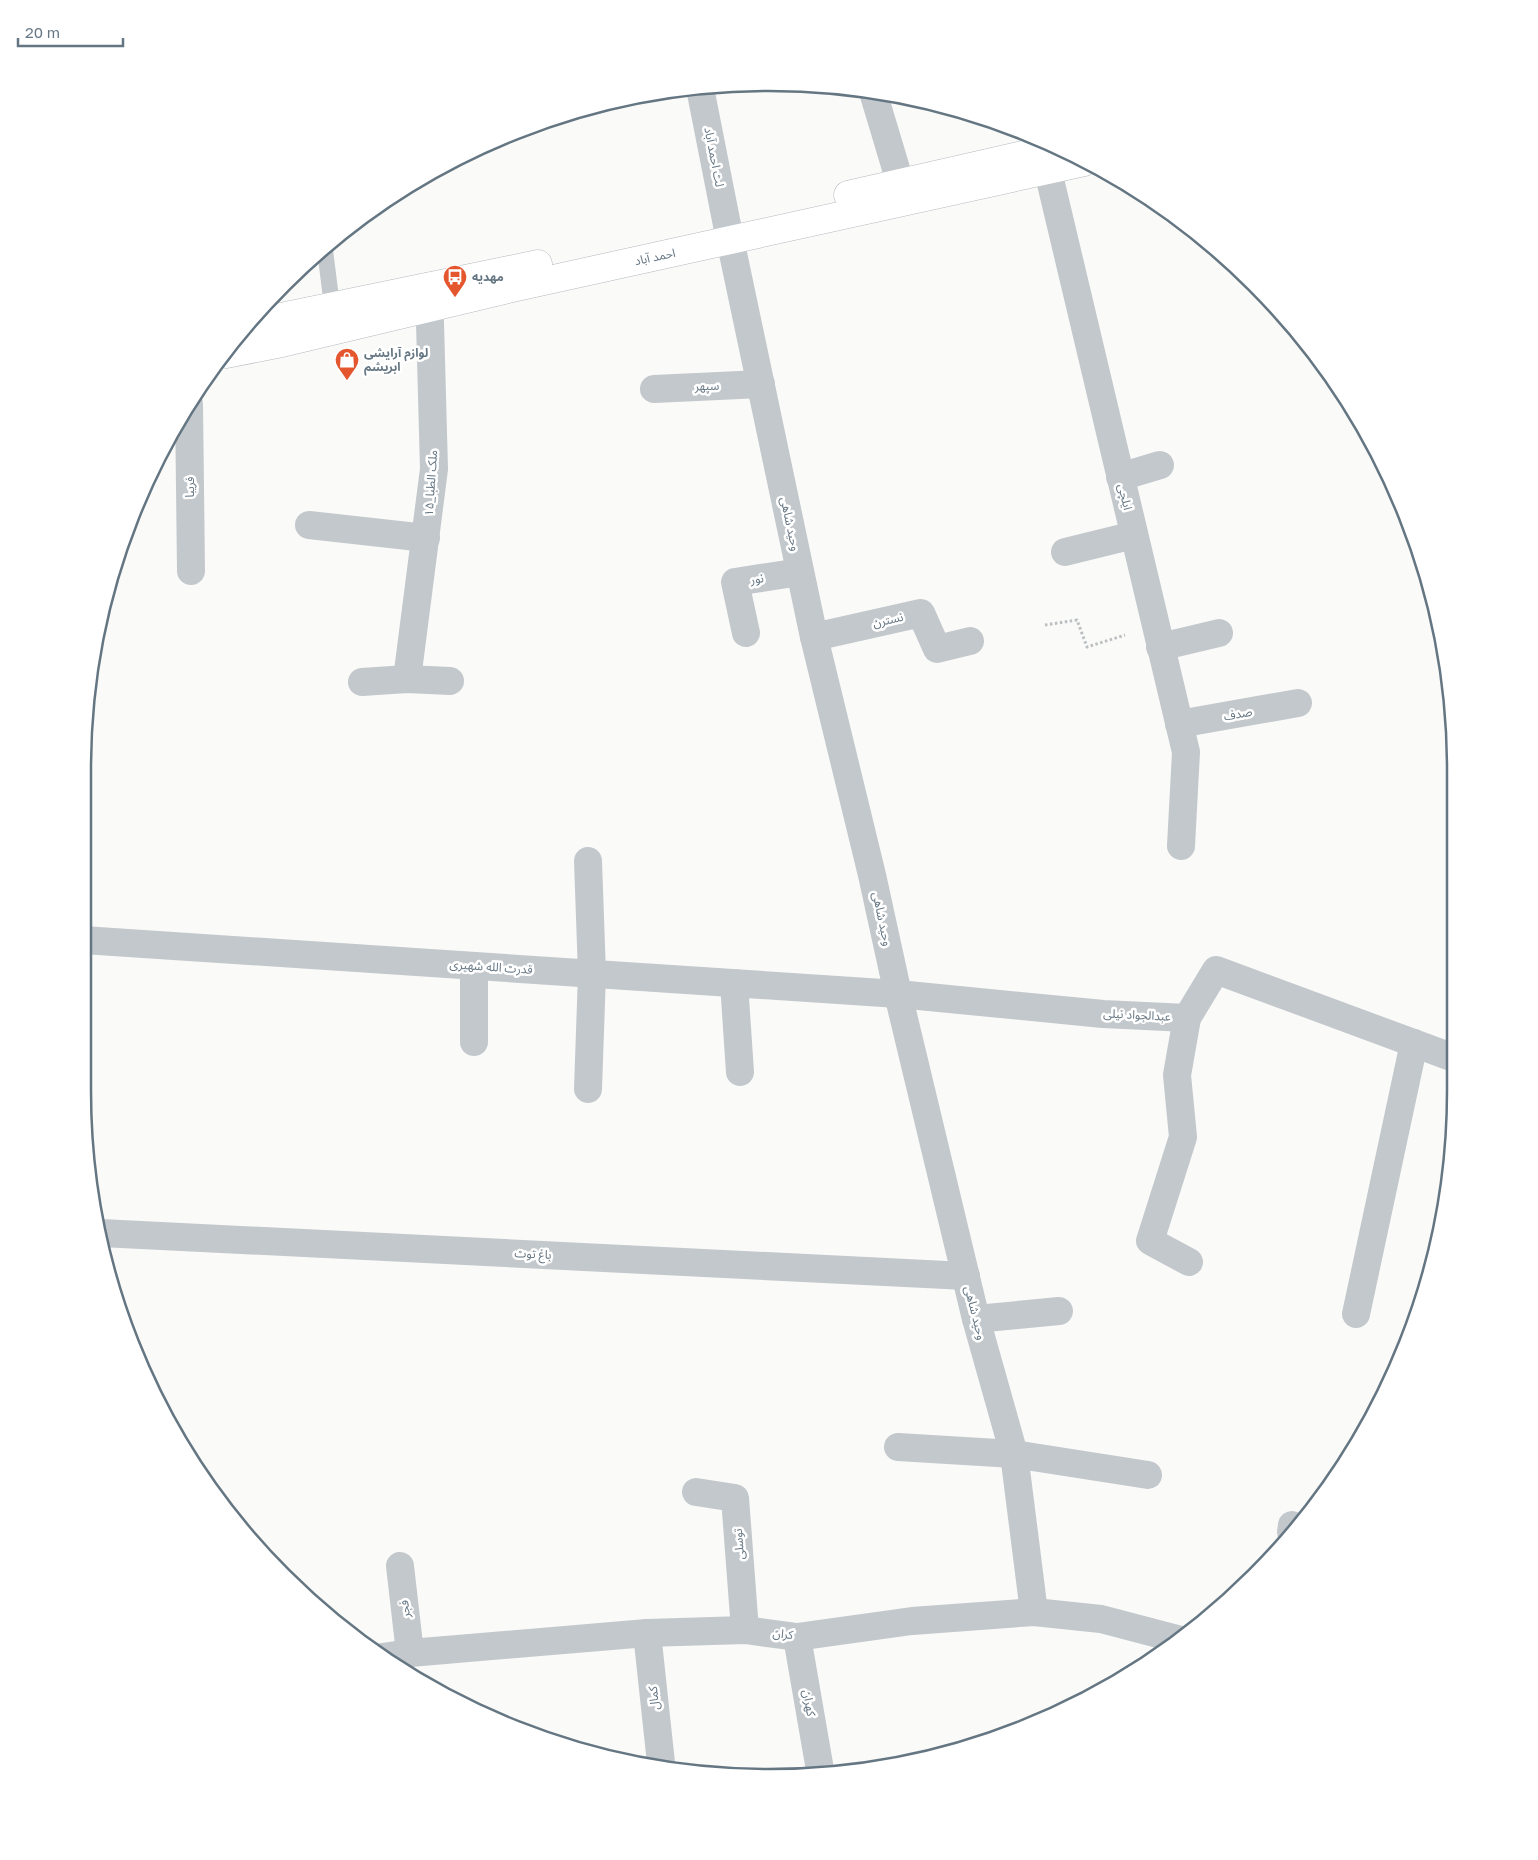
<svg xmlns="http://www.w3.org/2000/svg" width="1538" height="1860" viewBox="0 0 1538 1860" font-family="'Golos Text','Noto Sans Arabic',sans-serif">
<rect width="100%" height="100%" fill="#fafaf8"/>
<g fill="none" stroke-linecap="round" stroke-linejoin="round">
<defs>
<g id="secondary">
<path d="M848,195L1054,148"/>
<path d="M252,323L538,264"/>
<path d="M226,354L282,343L508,289L1084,162"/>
</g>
</defs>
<use href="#secondary" stroke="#b3babf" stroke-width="29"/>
<path stroke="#bbbfc2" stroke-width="3" stroke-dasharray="2.5 2.5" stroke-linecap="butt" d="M1045,625L1077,620L1087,647L1125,635"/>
<path stroke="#c3c8cc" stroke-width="16" d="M325,250L332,306"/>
<g stroke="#c3c8cc" stroke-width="28">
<path d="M873,92L900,182"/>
<path d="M1043,150L1186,752L1181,846"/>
<path d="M727,225L814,637L872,875L898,994L976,1319L1014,1454L1034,1612"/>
<path d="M654,389L761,384"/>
<path d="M189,404L191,571"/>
<path d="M1120,477L1160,465"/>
<path d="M309,525L426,538"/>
<path d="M1065,552L1134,535"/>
<path d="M746,633L735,582L800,572"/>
<path d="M814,637L921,613L937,649L970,641"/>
<path d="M1160,647L1219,633"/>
<path d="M407,679L434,469L429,286"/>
<path d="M362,682L407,679L450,681"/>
<path d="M1179,724L1298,703"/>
<path d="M588,861L592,974L588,1089"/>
<path d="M83,940L898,994L1103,1014L1187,1018L1216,970L1454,1058"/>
<path d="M734,983L740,1072"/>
<path d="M1187,1018L1177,1075L1183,1137L1150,1241L1189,1262"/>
<path d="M474,1042V966"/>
<path d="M101,1233L966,1276"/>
<path d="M1356,1314L1414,1043"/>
<path d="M976,1319L1059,1311"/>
<path d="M898,1447L1014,1454L1148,1475"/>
<path d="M696,1492L735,1498L745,1630"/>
<path d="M1291,1532L1292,1525"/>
<path d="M400,1566L410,1653"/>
<path d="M647,1633L661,1763"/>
<path d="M797,1637L820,1770"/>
<path d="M382,1657L410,1653L647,1633L745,1630L797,1637L912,1621L1034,1612L1101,1619L1181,1640"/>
</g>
<path stroke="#c3c8cc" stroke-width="28" d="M700,88L727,225"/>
<use href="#secondary" stroke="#fff" stroke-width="28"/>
</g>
<defs>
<symbol id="bus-pin" viewBox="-11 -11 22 30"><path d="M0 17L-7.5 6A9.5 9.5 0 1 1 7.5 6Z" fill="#e4572e" stroke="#fff"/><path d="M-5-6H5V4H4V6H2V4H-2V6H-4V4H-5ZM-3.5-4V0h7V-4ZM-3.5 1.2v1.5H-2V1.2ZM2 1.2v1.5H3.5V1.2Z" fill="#fff"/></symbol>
<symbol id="shop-pin" viewBox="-11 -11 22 30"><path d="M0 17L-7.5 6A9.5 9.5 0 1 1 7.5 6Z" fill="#e4572e" stroke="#fff"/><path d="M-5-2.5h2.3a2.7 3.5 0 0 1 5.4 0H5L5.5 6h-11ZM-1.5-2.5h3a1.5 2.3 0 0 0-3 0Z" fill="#fff"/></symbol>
</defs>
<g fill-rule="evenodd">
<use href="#bus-pin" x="441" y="263" width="28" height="38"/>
<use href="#shop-pin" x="333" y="346" width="28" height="38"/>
</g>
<g text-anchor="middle" stroke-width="5" stroke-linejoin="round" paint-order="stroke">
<g font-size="12" fill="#657683" stroke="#fff">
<text transform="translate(714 157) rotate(79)" y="4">لت احمد آباد</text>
<text transform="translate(655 257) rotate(-12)" y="4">احمد آباد</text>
<text transform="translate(707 386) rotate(-2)" y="4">سپهر</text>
<text transform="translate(431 483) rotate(-86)" y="4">۱۵_ملک الطبا</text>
<text transform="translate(190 487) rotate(-90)" y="4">فریبا</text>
<text transform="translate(1125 497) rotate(77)" y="4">ایلچی</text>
<text transform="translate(790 524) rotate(78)" y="4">وحید شاهی</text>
<text transform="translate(757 579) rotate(-9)" y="4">نور</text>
<text transform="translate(888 620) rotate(-13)" y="4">نسترن</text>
<text transform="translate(1238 714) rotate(-10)" y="4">صدف</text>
<text transform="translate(882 919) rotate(78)" y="4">وحید شاهی</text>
<text transform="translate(491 967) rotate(4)" y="4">قدرت الله شهیری</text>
<text transform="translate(1137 1015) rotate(3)" y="4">عبدالجواد نیلی</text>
<text transform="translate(533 1254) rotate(3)" y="4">باغ توت</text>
<text transform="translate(975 1313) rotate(76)" y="4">وحید شاهی</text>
<text transform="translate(739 1544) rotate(-95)" y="4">توسلی</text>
<text transform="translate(405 1609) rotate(-97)" y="4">فجر</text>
<text transform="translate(783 1634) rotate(7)" y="4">کران</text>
<text transform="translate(654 1698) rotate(-96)" y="4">کمال</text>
<text transform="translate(809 1703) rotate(80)" y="4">کهران</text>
</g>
<g font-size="12" font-weight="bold" fill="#657683" stroke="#fff" text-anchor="start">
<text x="472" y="281">مهدیه</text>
<text x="364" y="357">لوازم آرایشی<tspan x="364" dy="14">ابریشم</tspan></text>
</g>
</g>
<path d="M0 0H1538V1860H0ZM769 91H769A678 678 0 0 1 1447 769V1091A678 678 0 0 1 769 1769H769A678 678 0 0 1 91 1091V769A678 678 0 0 1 769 91Z" fill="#fff" fill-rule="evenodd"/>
<path fill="none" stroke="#657683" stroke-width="2.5" d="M769 91H769A678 678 0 0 1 1447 769V1091A678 678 0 0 1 769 1769H769A678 678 0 0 1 91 1091V769A678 678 0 0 1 769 91Z"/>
<path d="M18 38v8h105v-8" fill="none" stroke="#657683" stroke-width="2.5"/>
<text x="25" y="38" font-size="15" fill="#657683" stroke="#ffffff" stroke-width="4" paint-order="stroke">20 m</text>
</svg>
